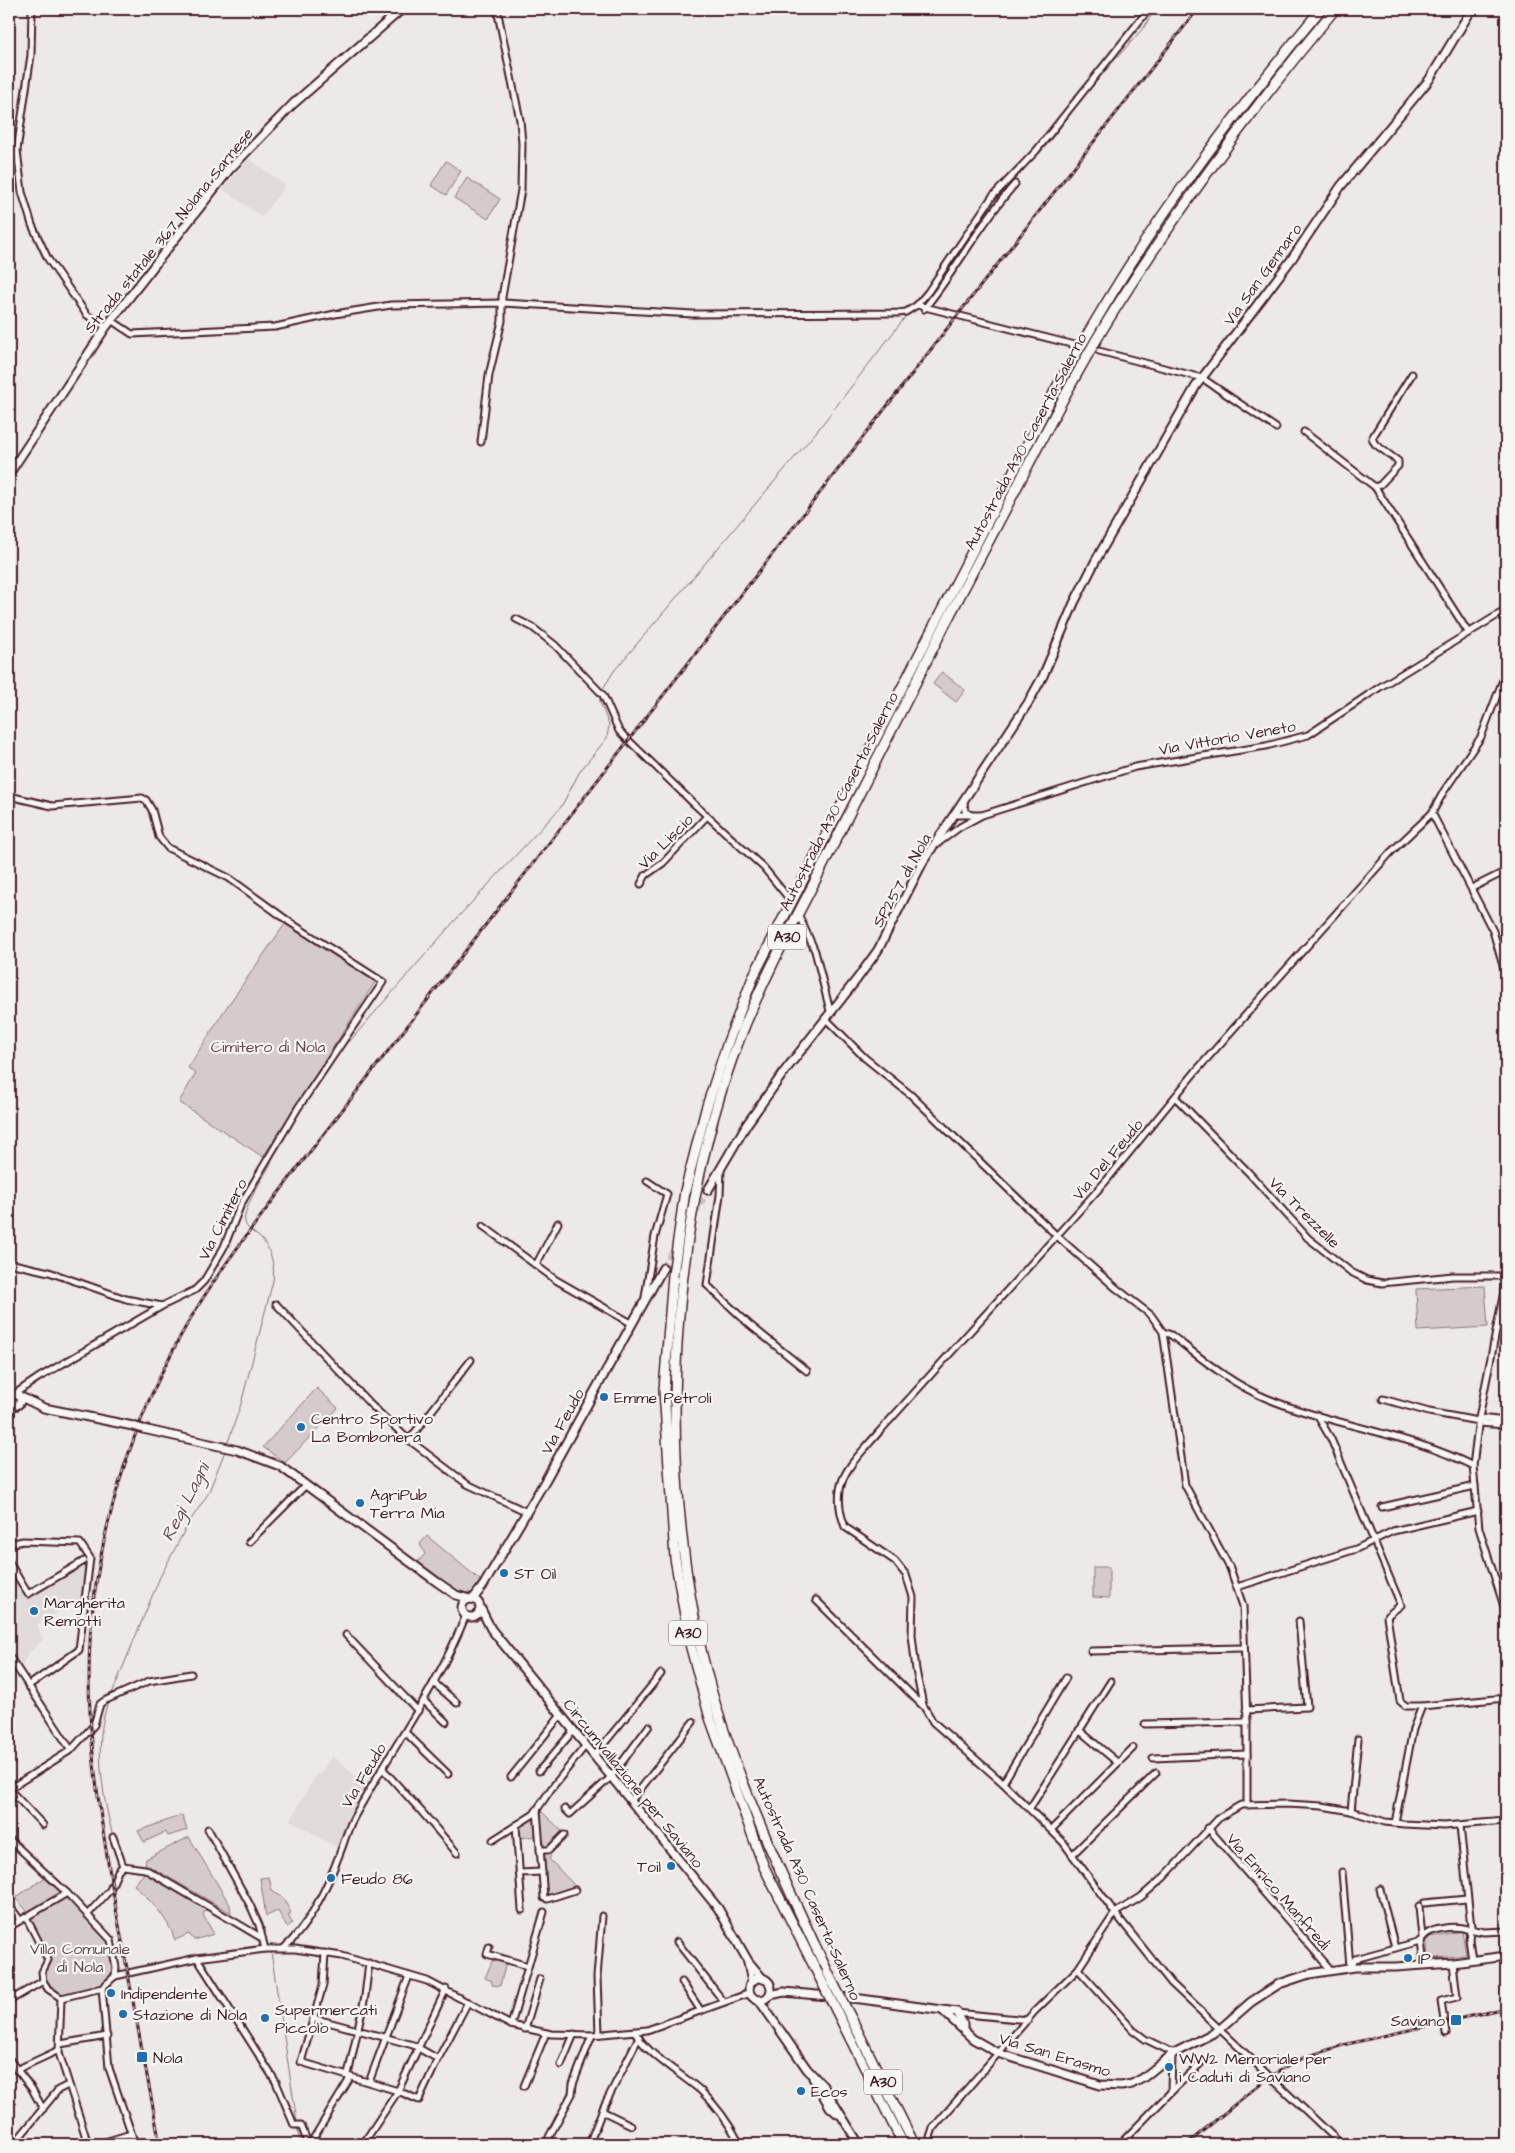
<svg xmlns="http://www.w3.org/2000/svg" width="1515" height="2153" viewBox="0 0 1515 2153" font-family="'Architects Daughter',sans-serif">
<rect width="100%" height="100%" fill="#ece9e6"/>
<filter id="ink" filterUnits="userSpaceOnUse"><feTurbulence type="fractalNoise" baseFrequency=".02" numOctaves="2"/><feDisplacementMap in="SourceGraphic" scale="10" xChannelSelector="R" yChannelSelector="G"/><feConvolveMatrix kernelMatrix="1 2 1 2 8 2 1 2 1" color-interpolation-filters="sRGB"/></filter>
<g filter="url(#ink)">
<g fill="#e0dad8">
<path d="M248,158L285,185L262,217L223,189Z"/>
<path d="M87,1563L82,1599L37,1624L43,1639L28,1654L22,1666L9,1649V1582L17,1578L27,1598Z"/>
<path d="M332,1756L366,1785L367,1789L349,1818L337,1847L290,1820L317,1774L320,1775Z"/>
</g>
<g fill="#d4cbca" stroke="#8f757a">
<path d="M446,161L461,171L446,195L431,185Z"/>
<path d="M467,178L500,199L488,219L454,198Z"/>
<path d="M942,672L965,690L956,702L933,684Z"/>
<path d="M285,924L375,982L263,1157L179,1102L196,1073L188,1068L224,1011Z"/>
<path d="M1485,1286L1488,1327L1418,1331L1416,1289Z"/>
<path d="M317,1388L338,1408L285,1463L263,1447Z"/>
<path d="M427,1536L480,1580L473,1592C458,1599 430,1571 418,1562L425,1554L420,1544Z"/>
<path d="M1093,1567H1109V1598L1093,1597Z"/>
<path d="M541,1811L564,1833L548,1848L542,1847Z"/>
<path d="M182,1815L187,1830L168,1836L166,1832L144,1842L138,1831Z"/>
<path d="M531,1820L535,1823L536,1836L519,1838V1826Z"/>
<path d="M189,1837L230,1905L231,1913L145,1864L146,1859Z"/>
<path d="M543,1851H546L551,1856L549,1859L576,1887L545,1897Z"/>
<path d="M144,1873L206,1909L203,1915L214,1934L194,1940L189,1934L175,1940C167,1916 151,1902 134,1885Z"/>
<path d="M269,1877L272,1891L283,1898L291,1913L288,1915L292,1923L287,1927L278,1911L266,1916L260,1878Z"/>
<path d="M44,1878L63,1894L29,1913L15,1898Z"/>
<path d="M67,1895L109,1942L112,1970L109,1978L96,1988L63,1996C42,1987 41,1978 49,1960L27,1917Z"/>
<path d="M1462,1931L1466,1955L1428,1959L1427,1942L1429,1937Z"/>
<path d="M493,1959L506,1963L500,1986L492,1985V1981L485,1978Z"/>
</g>
<g fill="none" stroke-linecap="round" stroke-linejoin="round">
<g stroke="#886e73" stroke-width="1">
<path d="M981,217L993,202L1046,146L1091,87L1145,26L1155,9"/>
<path d="M922,304L938,287L972,231"/>
<path d="M602,690L614,671L817,431L906,316"/>
<path d="M349,1042L458,917L561,807L580,771L607,738L609,725L600,702V696"/>
<path d="M227,1445L241,1404L273,1281C275,1265 271,1247 258,1236C253,1232 246,1228 245,1222C242,1208 265,1175 272,1162"/>
<path d="M111,1696L160,1577L188,1524L208,1494L225,1451"/>
<path d="M109,1700C93,1739 102,1793 112,1832"/>
<path d="M271,1952L297,2122"/>
<path d="M297,2126L300,2144"/>
</g>
<path stroke="#ccc1c1" stroke-width="5" stroke-dasharray="5 2.5" stroke-linecap="butt" d="M786,895L799,916"/>
<path stroke="#ccc1c1" stroke-width="7" stroke-dasharray="7 3.5" stroke-linecap="butt" d="M663,1268L708,1190"/>
<defs>
<g id="street">
<path d="M32,9L31,55L17,150L22,192L32,225L48,259L87,315L106,327"/>
<path d="M917,305L928,292L992,197L1036,151L1149,9"/>
<path d="M924,309C957,269 980,223 1015,184"/>
<path d="M111,320L132,334L275,327L335,314L391,305L503,303L693,314L898,313L906,312L917,305L1075,345"/>
<path d="M1099,351L1202,378L1276,428"/>
<path d="M1304,432L1375,487L1468,632"/>
<path d="M481,442L489,375L502,321V297L521,190L522,143L520,120L497,9"/>
<path d="M1375,487L1380,485L1398,466V461L1375,444L1372,438L1412,374"/>
<path d="M516,619L532,627L555,645L603,695L619,731L693,803L764,868L786,895"/>
<path d="M9,796L52,806L142,798L146,800L152,810L159,837L168,848L229,878L291,923L383,982L298,1108L241,1204L224,1247L204,1281L195,1290L162,1306L38,1378L13,1395"/>
<path d="M964,802L965,811L971,815"/>
<path d="M1432,813L1493,931L1506,976"/>
<path d="M956,815H981"/>
<path d="M937,844L960,827L982,815L1135,767L1266,746L1308,735L1380,687L1506,610"/>
<path d="M641,884L646,875L663,863L707,816"/>
<path d="M1472,888L1506,871"/>
<path d="M800,918L815,951L830,1011"/>
<path d="M825,1018L865,1058L911,1095L1057,1236L1116,1288L1151,1315L1163,1332L1185,1485L1230,1568L1243,1606L1247,1722V1805"/>
<path d="M1175,1097L1249,1173L1308,1238L1351,1272L1367,1280L1382,1283L1453,1276H1506"/>
<path d="M721,1170L720,1195L707,1285L750,1325L807,1371"/>
<path d="M483,1226L556,1280L631,1323"/>
<path d="M9,1263L49,1272L126,1299L162,1306"/>
<path d="M536,1265L558,1223"/>
<path d="M1506,1281L1479,1418L1473,1466L1479,1528L1506,1613"/>
<path d="M645,1297L655,1236L667,1194L647,1181"/>
<path d="M276,1304L371,1405L409,1440L467,1484L527,1512"/>
<path d="M1163,1332L1171,1335C1201,1358 1230,1383 1266,1398C1333,1426 1408,1433 1473,1466"/>
<path d="M1383,1399L1429,1412L1478,1421"/>
<path d="M1317,1415L1331,1439L1401,1605L1387,1616L1400,1701L1406,1706H1422"/>
<path d="M1479,1418L1506,1421"/>
<path d="M1478,1423L1506,1425"/>
<path d="M409,1440L471,1360"/>
<path d="M1382,1507L1475,1486"/>
<path d="M249,1542L306,1485"/>
<path d="M9,1544L23,1541L80,1543L90,1558L79,1650L28,1686"/>
<path d="M9,1562L28,1594L84,1561"/>
<path d="M1237,1587L1356,1549L1393,1531L1478,1511"/>
<path d="M816,1600L922,1705"/>
<path d="M346,1635L418,1711"/>
<path d="M1091,1651L1244,1648"/>
<path d="M9,1656L71,1750"/>
<path d="M434,1683L457,1703"/>
<path d="M424,1701L446,1722"/>
<path d="M1246,1710L1307,1707L1299,1621"/>
<path d="M1145,1724L1247,1722"/>
<path d="M1079,1730L1118,1763"/>
<path d="M405,1732L448,1774"/>
<path d="M594,1756L661,1674"/>
<path d="M1153,1758L1247,1754"/>
<path d="M382,1768L421,1811L457,1853"/>
<path d="M539,1771L574,1730"/>
<path d="M511,1777L561,1715"/>
<path d="M1003,1783L1066,1678"/>
<path d="M9,1789L71,1750L94,1725L100,1704L104,1701L149,1681L191,1674"/>
<path d="M9,1789L43,1825"/>
<path d="M631,1801L693,1722"/>
<path d="M1030,1808L1111,1681"/>
<path d="M565,1809L570,1814L611,1777L649,1726"/>
<path d="M537,1810L544,1898L547,1899L575,1890"/>
<path d="M1351,1811L1358,1739"/>
<path d="M1395,1823L1413,1729L1422,1706L1506,1698"/>
<path d="M516,1825L522,1910"/>
<path d="M1460,1826L1471,1927"/>
<path d="M1208,1828L1331,1970"/>
<path d="M208,1829L250,1905L259,1925L265,1949"/>
<path d="M1051,1830L1133,1748"/>
<path d="M113,1837L123,1866L145,1869L262,1938"/>
<path d="M9,1839L67,1893L111,1940L116,1968L115,1976L102,1988L61,1998L48,1989L43,1981L42,1972L48,1960L26,1917"/>
<path d="M493,1840L534,1814L551,1789L586,1745"/>
<path d="M540,1850H549L564,1835"/>
<path d="M1072,1855L1156,1773"/>
<path d="M1342,1872L1350,1966"/>
<path d="M519,1873L542,1872"/>
<path d="M1380,1889L1395,1948"/>
<path d="M1424,1903L1467,1899"/>
<path d="M9,1905L20,1920"/>
<path d="M1419,1907L1422,1937"/>
<path d="M88,1914L110,1890L118,1871L123,1866"/>
<path d="M9,1927L67,1893"/>
<path d="M1474,1930L1484,1932L1506,1931"/>
<path d="M1470,1932L1469,1939L1472,1960"/>
<path d="M1421,1941L1424,1965"/>
<path d="M677,1942L724,2002"/>
<path d="M489,1947L487,1954L528,1966"/>
<path d="M284,1948C311,1924 329,1883 341,1850C345,1840 347,1831 352,1821C389,1752 437,1689 466,1615"/>
<path d="M325,1953L323,1985L301,2062L398,2091L419,2100L438,2059L468,2002"/>
<path d="M197,1958L276,2082L294,2125H301L308,2144"/>
<path d="M1355,1967L1352,1964L1355,1959L1421,1941C1426,1927 1457,1925 1469,1930"/>
<path d="M1078,1969L1133,2030L1145,2039L1174,2053"/>
<path d="M115,1976L197,1958L265,1949H295L342,1956L427,1981L511,2025L551,2034L592,2035L647,2030L750,1993"/>
<path d="M682,1982L701,2011"/>
<path d="M102,1988L109,2068L135,2144"/>
<path d="M61,1998L59,2053L88,2144"/>
<path d="M9,2001L43,1981"/>
<path d="M956,2013L1028,2020"/>
<path d="M313,2018L413,2045L438,2059"/>
<path d="M511,2025L544,1912"/>
<path d="M525,2029L540,1979"/>
<path d="M635,2032C648,2056 681,2073 701,2091C717,2106 730,2125 740,2144"/>
<path d="M1446,2033L1441,2001L1457,1997L1453,1963"/>
<path d="M599,2034L597,1977L602,1916"/>
<path d="M60,2044L107,2036"/>
<path d="M9,2059L32,2089L43,2109"/>
<path d="M561,2065L574,2034"/>
<path d="M16,2070L59,2050"/>
<path d="M369,2082L409,1976"/>
<path d="M524,2086L546,2033"/>
<path d="M1171,2092L1201,2063"/>
<path d="M602,2111L631,2125"/>
<path d="M549,2137L572,2094L573,2084L592,2035"/>
<path d="M14,2144L58,2090L68,2085"/>
<path d="M98,2144L131,2134"/>
<path d="M310,2144L349,2080L348,2075L365,1996L369,1963"/>
<path d="M363,2144L398,2091L446,1989"/>
<path d="M589,2144L604,2106L639,2037"/>
<path d="M931,2144L930,2137L933,2128L1034,2012L1078,1969L1115,1913L1141,1897L1164,1877L1220,1817L1241,1805L1288,1804L1322,1806L1351,1811L1385,1822L1404,1824L1444,1826L1506,1821"/>
<path d="M1120,2144L1171,2092L1172,2055"/>
<path d="M1341,2144L1171,1983L1115,1913L1063,1842L1003,1783L933,1722L923,1705L916,1670L912,1635L913,1597L906,1575L895,1561L845,1527C828,1481 851,1465 879,1432L1106,1181L1196,1071L1274,983L1391,852L1432,813L1444,791L1481,737L1506,672"/>
<path d="M1402,2144L1404,2142"/>
</g>
<g id="secondary">
<path d="M9,474L106,327L229,170L293,104L402,9"/>
<path d="M708,1190L747,1124L784,1072L857,979L878,950L924,860L1028,703L1043,676L1074,603L1096,560L1196,386L1291,260L1341,186L1429,80L1472,9"/>
<circle cx="15" cy="1400" r="5.5"/>
<path d="M19,1396L44,1408L133,1426"/>
<path d="M143,1429L237,1450L280,1466L437,1582L456,1595L470,1599"/>
<path d="M473,1599L483,1586L545,1481L663,1268"/>
<circle cx="471" cy="1608" r="9"/>
<path d="M480,1607L491,1629L718,1908L748,1961L763,1979"/>
<path d="M748,1962L752,1982"/>
<circle cx="760" cy="1989" r="11"/>
<path d="M770,1995L784,1992L861,1999L957,2012L963,2024V2029"/>
<path d="M759,2000L807,2069L823,2086L859,2144"/>
<path d="M943,2011L973,2039L998,2053L1100,2085L1121,2086L1132,2084L1143,2078L1174,2053L1219,2030L1251,2002L1279,1984L1309,1974L1355,1967H1395L1453,1963L1506,1956"/>
<path d="M813,2078L830,2107L838,2114"/>
</g>
<g id="highway">
<path d="M815,1968L764,1867L710,1718L690,1644L675,1558L664,1390L673,1275L685,1191L706,1109L728,1042L754,975L1057,387C1096,319 1136,251 1182,188C1226,127 1273,67 1321,9"/>
<path d="M828,1973C788,1888 747,1803 718,1713C654,1508 662,1241 739,1040C760,986 787,935 814,883C850,812 886,741 922,670C954,605 989,542 1022,477C1052,420 1082,361 1117,306C1183,202 1256,104 1335,9"/>
<path d="M852,2020L914,2144"/>
<path d="M843,2024L903,2144"/>
</g>
</defs>
<use href="#street" stroke="#4a1f2b" stroke-width="9"/>
<use href="#secondary" stroke="#4a1f2b" stroke-width="11"/>
<use href="#highway" stroke="#4a1f2b" stroke-width="12"/>
<use href="#street" stroke="#f6f6f2" stroke-width="5"/>
<use href="#secondary" stroke="#f6f6f2" stroke-width="7"/>
<use href="#highway" stroke="#f6f6f2" stroke-width="9"/>
<defs>
<g id="rail">
<path d="M160,2144C145,2066 130,1987 116,1909C98,1807 80,1702 94,1598C106,1508 136,1417 180,1337C213,1276 257,1222 299,1166L949,326L1198,9"/>
<path d="M1187,2144L1267,2078L1303,2058L1343,2045L1506,2008"/>
</g>
</defs>
<use href="#rail" stroke="#4a1f2b" stroke-width="3"/>
<use href="#rail" stroke="#f6f6f2" stroke-width="1" stroke-dasharray="4" stroke-linecap="butt"/>
<defs>
<path id="secondary-bridge" d="M133,1426L143,1429"/>
<g id="highway-bridge">
<path d="M815,1968L843,2024"/>
<path d="M828,1973L852,2020"/>
</g>
</defs>
<use href="#secondary-bridge" stroke="#4a1f2b" stroke-width="11" stroke-linecap="butt"/>
<use href="#highway-bridge" stroke="#4a1f2b" stroke-width="12" stroke-linecap="butt"/>
<use href="#secondary-bridge" stroke="#f6f6f2" stroke-width="7"/>
<use href="#highway-bridge" stroke="#f6f6f2" stroke-width="9"/>
</g>
</g>
<g fill="#1f6fb2" stroke="#f6f6f2" stroke-width="2">
<circle cx="604" cy="1397" r="5"/>
<circle cx="301" cy="1427" r="5"/>
<circle cx="360" cy="1503" r="5"/>
<circle cx="504" cy="1573" r="5"/>
<circle cx="34" cy="1611" r="5"/>
<circle cx="671" cy="1866" r="5"/>
<circle cx="331" cy="1878" r="5"/>
<circle cx="1408" cy="1958" r="5"/>
<circle cx="111" cy="1993" r="5"/>
<circle cx="123" cy="2014" r="5"/>
<circle cx="265" cy="2018" r="5"/>
<rect x="1450" y="2014" width="12" height="12" rx="2.5"/>
<rect x="136" y="2051" width="12" height="12" rx="2.5"/>
<circle cx="1169" cy="2067" r="5"/>
<circle cx="801" cy="2091" r="5"/>
</g>
<g text-anchor="middle" stroke-width="4.5" stroke-linejoin="round" paint-order="stroke">
<g fill="#f6f6f2" stroke="#7e6067" stroke-width="1">
<rect x="768" y="924.5" width="38" height="25" rx="4"/>
<rect x="669" y="1620.5" width="38" height="25" rx="4"/>
<rect x="864" y="2069.5" width="38" height="25" rx="4"/>
</g>
<g font-size="15" font-weight="bold" fill="#4a1f2b">
<text x="787" y="942">A30</text>
<text x="688" y="1638">A30</text>
<text x="883" y="2087">A30</text>
</g>
<g font-size="16" fill="#4a1f2b" stroke="#f6f6f2">
<text transform="translate(168 230) rotate(-51)" y="6">Strada statale 367 Nolana Sarnese</text>
<text transform="translate(1262 274) rotate(-54)" y="6">Via San Gennaro</text>
<text transform="translate(1025 441) rotate(-62)" y="6">Autostrada A30 Caserta-Salerno</text>
<text transform="translate(1227 737) rotate(-10)" y="6">Via Vittorio Veneto</text>
<text transform="translate(838 801) rotate(-63)" y="6">Autostrada A30 Caserta-Salerno</text>
<text transform="translate(665 841) rotate(-45)" y="6">Via Liscio</text>
<text transform="translate(901 880) rotate(-61)" y="6">SP257 di Nola</text>
<text transform="translate(1107 1159) rotate(-50)" y="6">Via Del Feudo</text>
<text transform="translate(1305 1212) rotate(45)" y="6">Via Trezzelle</text>
<text transform="translate(222 1219) rotate(-63)" y="6">Via Cimitero</text>
<text transform="translate(562 1421) rotate(-61)" y="6">Via Feudo</text>
<text transform="translate(363 1775) rotate(-59)" y="6">Via Feudo</text>
<text transform="translate(634 1783) rotate(51)" y="6">Circumvallazione per Saviano</text>
<text transform="translate(808 1888) rotate(66)" y="6">Autostrada A30 Caserta-Salerno</text>
<text transform="translate(1279 1891) rotate(49)" y="6">Via Enrico Manfredi</text>
<text transform="translate(1055 2054) rotate(17)" y="6">Via San Erasmo</text>
</g>
<g font-size="16" fill="#6c4a53" stroke="#f6f6f2">
<text x="268" y="1052">Cimitero di Nola</text>
<text x="80" y="1954">Villa Comunale<tspan x="80" dy="18">di Nola</tspan></text>
</g>
<g font-size="16" fill="#4a1f2b" stroke="#f6f6f2" text-anchor="start">
<text x="614" y="1403">Emme Petroli</text>
<text x="311" y="1424">Centro Sportivo<tspan x="311" dy="18">La Bombonera</tspan></text>
<text x="370" y="1500">AgriPub<tspan x="370" dy="18">Terra Mia</tspan></text>
<text x="514" y="1579">ST Oil</text>
<text x="44" y="1608">Margherita<tspan x="44" dy="18">Remotti</tspan></text>
<text x="661" y="1872" text-anchor="end">Toil</text>
<text x="341" y="1884">Feudo 86</text>
<text x="1418" y="1964">IP</text>
<text x="121" y="1999">Indipendente</text>
<text x="275" y="2015">Supermercati<tspan x="275" dy="18">Piccolo</tspan></text>
<text x="133" y="2020">Stazione di Nola</text>
<text x="1445" y="2026" text-anchor="end">Saviano</text>
<text x="153" y="2063">Nola</text>
<text x="1179" y="2064">WW2 Memoriale per<tspan x="1179" dy="18">i Caduti di Saviano</tspan></text>
<text x="811" y="2097">Ecos</text>
</g>
<g font-size="18" font-style="italic" fill="#6e4d55" stroke="#f6f6f2">
<text transform="translate(185 1502) rotate(-63)" y="6">Regi Lagni</text>
</g>
</g>
<rect width="1515" height="2153" fill="none" stroke="#f6f6f2" stroke-width="30"/>
<rect x="15" y="15" width="1485" height="2123" fill="none" stroke="#4a1f2b" stroke-width="2" filter="url(#ink)"/>
</svg>
